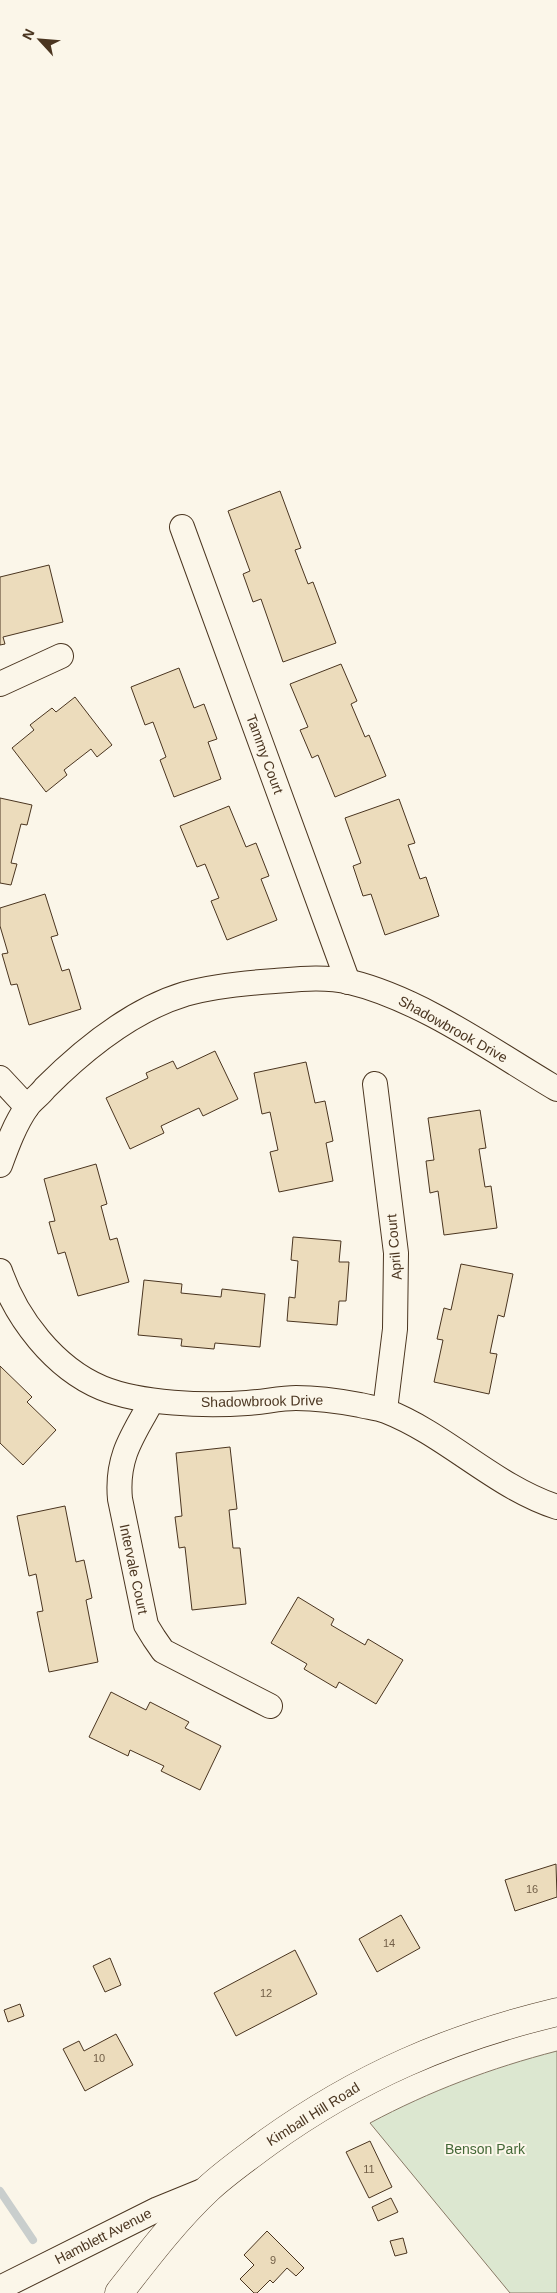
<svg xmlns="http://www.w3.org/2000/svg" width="557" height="2293" viewBox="0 0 557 2293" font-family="Arial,sans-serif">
<rect width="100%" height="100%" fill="#fbf6e9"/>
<path fill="#dce7d0" stroke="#887966" d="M557,2051V2293H510L370,2123C430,2091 491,2068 557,2051Z"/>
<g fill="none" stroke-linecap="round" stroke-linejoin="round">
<path stroke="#c9cecd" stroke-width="8" d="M0,2191L33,2240"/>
</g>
<g fill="#ecdcbc" stroke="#4a3520">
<path d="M280,491L301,548L295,550L308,584L313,582L336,643L283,662L261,599L253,602L243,574L250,571L228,511Z"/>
<path d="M49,565L63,622L3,637L5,644L0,645V577Z"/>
<path d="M341,664L357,701L351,704L365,737L369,735L386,776L335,797L318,755L312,758L300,730L308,727L290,684Z"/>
<path d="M179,668L194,708L204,704L217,739L208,742L221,779L174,797L160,760L166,757L153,722L145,725L131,687Z"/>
<path d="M75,697L112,745L97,757L91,749L64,770L67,775L46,792L12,748L34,730L30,725L52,708L56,712Z"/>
<path d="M0,798L32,805L27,825L21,824L11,863L17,864L11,885L0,883Z"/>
<path d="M399,799L415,843L408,845L420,879L426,877L439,916L385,935L371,894L363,896L353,866L361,863L345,818Z"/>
<path d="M229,806L246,847L256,843L269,876L261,879L277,920L227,940L211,901L219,898L205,864L197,867L180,826Z"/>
<path d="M45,894L58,935L51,937L62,971L69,969L81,1009L29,1025L17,984L11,985L2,954L8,953L0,926V908Z"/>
<path d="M215,1051L238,1099L203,1116L199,1108L161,1126L164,1133L130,1149L106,1098L148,1078L146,1073L173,1061L177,1069Z"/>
<path d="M306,1062L315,1103L325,1101L333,1141L326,1143L333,1181L279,1192L270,1152L278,1150L270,1112L262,1114L254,1073Z"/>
<path d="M480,1110L486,1148L479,1149L485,1187L491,1186L497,1228L444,1235L438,1191L430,1193L426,1161L434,1160L428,1118Z"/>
<path d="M96,1164L107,1204L101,1206L110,1240L117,1238L129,1282L78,1296L65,1252L58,1254L49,1222L55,1221L44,1179Z"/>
<path d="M293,1237L341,1241L339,1262H349L346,1301H339L337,1325L287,1321L289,1297L295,1298L298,1261L291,1260Z"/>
<path d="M461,1264L513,1274L504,1317L498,1315L490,1353L497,1354L489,1394L434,1382L443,1340L437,1339L444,1308L451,1310Z"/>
<path d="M144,1280L182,1284L181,1293L221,1297L222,1289L265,1294L260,1347L215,1343L214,1349L181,1346L182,1339L138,1335Z"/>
<path d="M0,1366L32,1397L27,1402L56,1430L23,1465L0,1443Z"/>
<path d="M230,1447L237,1509L229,1510L233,1548H240L246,1604L192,1610L185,1547L179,1548L175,1517L182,1516L176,1453Z"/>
<path d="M65,1506L76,1562L84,1560L92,1598L86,1600L98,1662L49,1672L37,1612L43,1611L36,1574L29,1576L17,1516Z"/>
<path d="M298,1597L334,1619L331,1625L365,1645L368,1639L403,1660L376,1704L339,1682L336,1688L304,1669L307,1664L271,1643Z"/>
<path d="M111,1692L146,1710L150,1702L189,1722L185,1728L221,1746L200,1790L161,1771L164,1766L130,1750L128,1756L89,1737Z"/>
<path d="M556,1864L557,1897L515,1911L505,1880Z"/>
<path d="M401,1915L420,1948L377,1972L359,1939Z"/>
<path d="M295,1950L317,1994L236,2036L214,1993Z"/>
<path d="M110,1958L121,1985L105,1992L93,1966Z"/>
<path d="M20,2004L24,2016L8,2022L4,2010Z"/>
<path d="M116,2034L133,2065L85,2091L63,2049L79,2041L84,2051Z"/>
<path d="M370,2141L392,2187L369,2198L346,2152Z"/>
<path d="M391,2198L398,2212L378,2221L372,2207Z"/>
<path d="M267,2231L304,2268L296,2276L287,2268L273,2283L270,2280L257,2293H254L240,2279L254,2265L244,2255Z"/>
<path d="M403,2238L407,2253L395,2256L390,2241Z"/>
</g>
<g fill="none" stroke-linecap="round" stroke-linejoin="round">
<defs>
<g id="street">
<path d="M182,527L348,982"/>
<path d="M0,684L61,656"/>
<path d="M0,1078L27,1107"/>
<path d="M375,1084L396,1253L395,1329L385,1410"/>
<path d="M0,1165C7,1146 15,1124 27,1107C32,1100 40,1095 45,1088C84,1049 132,1010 185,994C214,986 244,983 275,981C299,979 325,976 350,982C421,999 494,1052 557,1089"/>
<path d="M0,1271C16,1318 54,1368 102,1388C141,1404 205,1406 247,1403C264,1402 280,1398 296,1398C318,1398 339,1401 360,1405C368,1407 378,1408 386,1411C447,1435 495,1487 557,1507"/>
<path d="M152,1401C133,1435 116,1457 120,1499L146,1625L154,1638L163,1651L270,1706"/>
<path d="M0,2288L158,2209L207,2189"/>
</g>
<path id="secondary" d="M119,2293C147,2257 175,2220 208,2189C226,2172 248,2157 268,2142C359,2077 449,2038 557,2012"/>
</defs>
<use href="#street" stroke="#4a3520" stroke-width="26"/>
<use href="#secondary" stroke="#4a3520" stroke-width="29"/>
<use href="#street" stroke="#fbf6e9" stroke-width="24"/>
<use href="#secondary" stroke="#fbf6e9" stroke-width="28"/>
</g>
<g text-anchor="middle" stroke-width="4" stroke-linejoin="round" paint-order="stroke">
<g font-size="11" fill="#725f47">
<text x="532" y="1893">16</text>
<text x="389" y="1947">14</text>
<text x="266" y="1997">12</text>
<text x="99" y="2062">10</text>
<text x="369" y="2173">11</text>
<text x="273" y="2264">9</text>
</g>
<g font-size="14" fill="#4a3520" stroke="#fbf6e9">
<text transform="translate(265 754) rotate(70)" y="5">Tammy Court</text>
<text transform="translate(453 1029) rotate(29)" y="5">Shadowbrook Drive</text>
<text transform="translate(394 1247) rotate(-95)" y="5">April Court</text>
<text transform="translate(262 1401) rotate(-1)" y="5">Shadowbrook Drive</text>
<text transform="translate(134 1569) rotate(78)" y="5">Intervale Court</text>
<text transform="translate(313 2114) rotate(-32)" y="5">Kimball Hill Road</text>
<text transform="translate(103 2236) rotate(-27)" y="5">Hamblett Avenue</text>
</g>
<g font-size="14" fill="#436837" stroke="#fbf6e9">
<text x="485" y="2154">Benson Park</text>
</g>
</g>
<g transform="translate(40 40) rotate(296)" stroke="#fbf6e9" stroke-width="4" paint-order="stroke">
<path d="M0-4L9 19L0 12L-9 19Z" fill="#4a3520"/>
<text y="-8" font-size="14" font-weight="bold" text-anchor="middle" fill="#4a3520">N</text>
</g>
</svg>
